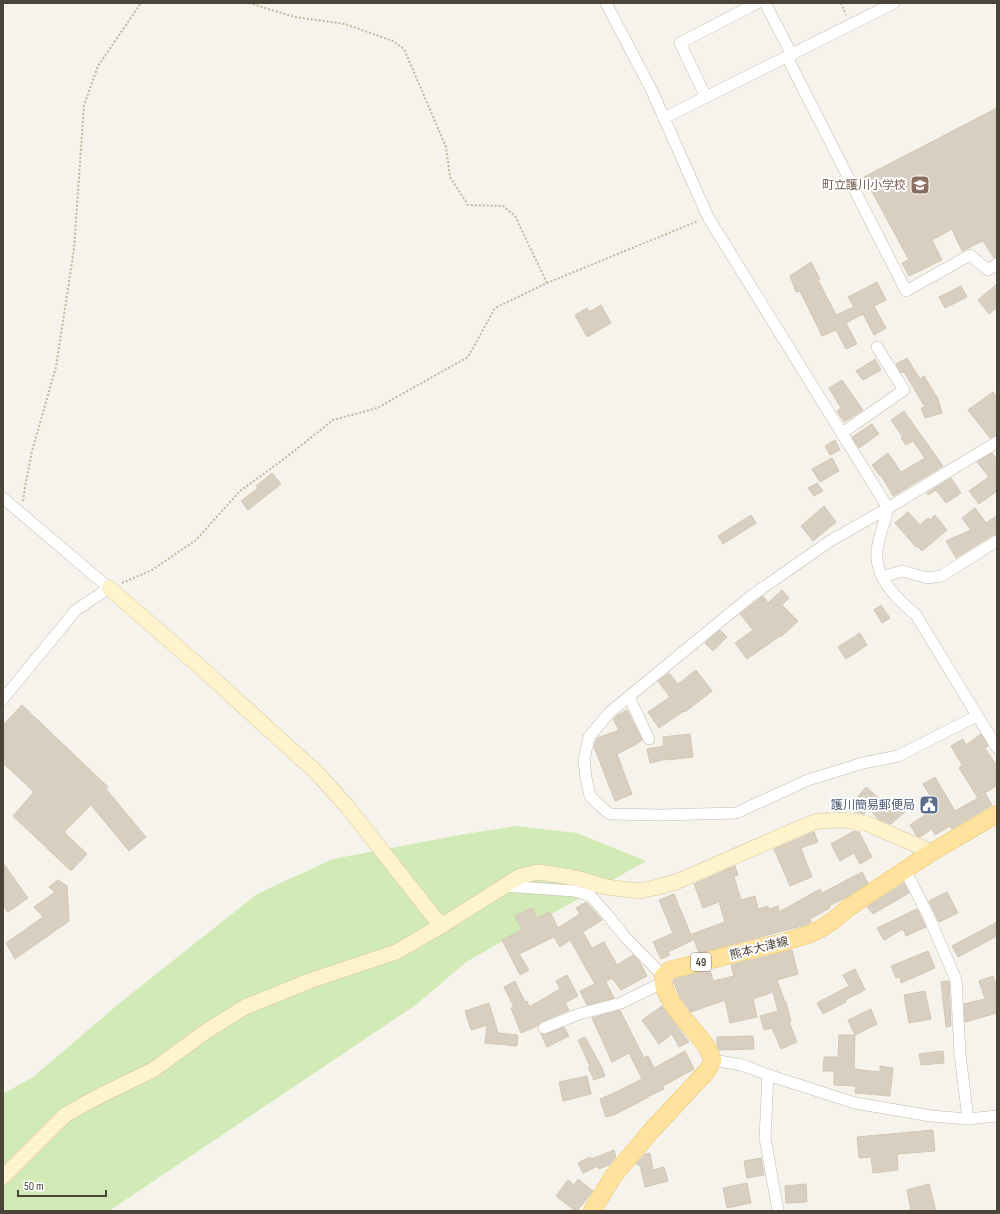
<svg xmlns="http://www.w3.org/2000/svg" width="1000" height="1214" viewBox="0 0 1000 1214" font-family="'Sofia Sans Condensed','Noto Sans JP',sans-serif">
<rect width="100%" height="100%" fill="#f6f3ec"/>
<path fill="#d2eab5" d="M516,826L577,833L646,861L466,962L417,1004L109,1211H3V1094L33,1077L121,1002L257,894L333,859L465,834Z"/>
<g fill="#d8cfc1" stroke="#d3c7b4">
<path d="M997,108V257L994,258L983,241L962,251L952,229L932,240L942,260L909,276L902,263L909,260L864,177Z"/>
<path d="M811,262L820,279L818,280L836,315L854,307L848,297L877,282L886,300L874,306L886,328L874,335L863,314L846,323L857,344L846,349L836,330L822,336L800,291L796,292L790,276Z"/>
<path d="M997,284V307L989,314L978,300Z"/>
<path d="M961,286L967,297L945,308L939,297Z"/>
<path d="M601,305L611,323L587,337L575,315L587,308L589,312Z"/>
<path d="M907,358L920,379L924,376L938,399L942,413L925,418L921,408L925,407L904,372L901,373L896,364Z"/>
<path d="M875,359L881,370L863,380L856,371Z"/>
<path d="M842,380L863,410L844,422L837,411L841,408L829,388Z"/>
<path d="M993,392L997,398V435L990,438L968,410Z"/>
<path d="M904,411L943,466L893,496L881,475L880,476L872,465L888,453L901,472L925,458L913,441L906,445L901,438L903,437L891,420Z"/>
<path d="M872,424L879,434L859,448L852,437Z"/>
<path d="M835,440L840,450L830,455L825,446Z"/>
<path d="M992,453L997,460V491L979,504L969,491L989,477L977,462Z"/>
<path d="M832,458L839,471L820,482L812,469Z"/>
<path d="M272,473L281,484L248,510L241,501L258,488L256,486Z"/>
<path d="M951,478L961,493L946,503L936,490L928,495L927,493Z"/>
<path d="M817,483L823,491L814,496L808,488Z"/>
<path d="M824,506L836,522L813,541L801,526Z"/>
<path d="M975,508L986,523L997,516V534L993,535L956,558L946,541L971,530L962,518Z"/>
<path d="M908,512L920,525L928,518L930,520L935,515L947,530L922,551L917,546L916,547L895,523Z"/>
<path d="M751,515L756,523L723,544L718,536Z"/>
<path d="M782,590L789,598L782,605L798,621L781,637L780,636L747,659L735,643L753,630L740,614L763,596L768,603Z"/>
<path d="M881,605L890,618L882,623L874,610Z"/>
<path d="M720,630L727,637L713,651L705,643Z"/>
<path d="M860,633L867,645L846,659L838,647Z"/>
<path d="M696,670L712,691L685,712L684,711L659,728L648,712L670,697L658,681L669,673L678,684Z"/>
<path d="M22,705L108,787L106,789L146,837L129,851L91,805L64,832L87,854L71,871L13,816L34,792L3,763V725Z"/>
<path d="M627,710L642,740L635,745L617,754L632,794L615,801L594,747L597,738L619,730L613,719L618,715Z"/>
<path d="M690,734L693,757L666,760V759L650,763L647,749L664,746L663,737Z"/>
<path d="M981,734L988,746L985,748L997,766V785L985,793L992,805L952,829L950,826L935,835L932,829L920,837L917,836L910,825L937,807L923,784L935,777L955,811L978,798L959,768L962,765L951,746L963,739L966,745Z"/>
<path d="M866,787L887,805L898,798L906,811L891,824L878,819L869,808L864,814L855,812L849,807Z"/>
<path d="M854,831L859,832L872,857L860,864L854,853L840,861L831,844Z"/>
<path d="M814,832L818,842L801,848L812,877L790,886L774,849Z"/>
<path d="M3,863L28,898L8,912L3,905Z"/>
<path d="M735,866L738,875L734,876L741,900L755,896L758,909L768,906L769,909L778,906L779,912L820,889L822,893L862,872L868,883L847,897L829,906L830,908L810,919L811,922L806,925L699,953L692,934L725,922L719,902L703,908L694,884Z"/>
<path d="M58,880L67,886L69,921L15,959L6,943L43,917L34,907L55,892L49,887Z"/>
<path d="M904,883L909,893L873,914L867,907Z"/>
<path d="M947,892L958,913L939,922L929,901Z"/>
<path d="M674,894L693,940L668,952L670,955L661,959L653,942L673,933L659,900Z"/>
<path d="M586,902L602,920L583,932L592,948L604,942L617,965L633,955L639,961L647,976L621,990L612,978L606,982L614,998L587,1005L580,991L595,984L570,940L560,947L554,937L519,954L529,970L520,975L502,940L522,930L515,916L532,908L537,918L550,912L558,928L580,914L576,908Z"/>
<path d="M917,909L926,927L906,936L903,929L884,940L877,928Z"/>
<path d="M997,922V936L958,957L952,946Z"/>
<path d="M792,950L798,974L777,980L785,1002H786L791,1022H789L797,1042L781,1049L772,1028L764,1030L760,1016L778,1011L773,992L753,999L757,1017L730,1023L725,1000L691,1012L680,997L673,981L675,979L710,970L713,981L734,976L731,965Z"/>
<path d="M928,951L935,968L901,983L900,977L896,978L891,966Z"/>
<path d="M855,969L865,990L845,1000L846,1002L823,1014L817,1003L849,986L843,975Z"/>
<path d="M567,975L578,996L565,1003L569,1010L541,1022L537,1026L521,1033L511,1008L514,1007L504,987L515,981L525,1002L527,1001L529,1007L560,989L556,981Z"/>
<path d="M993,976L997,987V1013L965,1022L964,1004L985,999L979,981Z"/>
<path d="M949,981L951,1026L946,1027L941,982Z"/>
<path d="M925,991L931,1019L909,1023L904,995Z"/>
<path d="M489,1003L498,1033L518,1035L517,1046L485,1043L487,1025L471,1030L465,1011Z"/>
<path d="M662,1006L670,1017L689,1042L679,1047L672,1034L659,1044L642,1020Z"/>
<path d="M871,1009L877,1024L855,1035L848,1020Z"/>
<path d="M620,1010L644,1058L648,1056L654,1068L685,1051L694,1069L663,1086L664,1089L647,1097V1098L616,1114L606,1117L600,1099L612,1094L642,1079L629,1053L612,1062L592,1018Z"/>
<path d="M564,1027L569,1036L547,1047L541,1034H547Z"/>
<path d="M839,1035H855L854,1069L880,1072V1066L893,1068L890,1096L855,1093L856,1086L834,1085V1071H823L824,1057H838Z"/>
<path d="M753,1036L754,1049L719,1050L717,1045V1037Z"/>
<path d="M585,1037L602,1068L605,1076L594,1080L588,1067L590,1066L578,1040Z"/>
<path d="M943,1051L944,1063L921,1065L919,1054Z"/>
<path d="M587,1076L591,1094L563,1101L559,1082Z"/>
<path d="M933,1130L935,1151L897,1154L898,1170L873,1173L871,1157L859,1158L857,1137Z"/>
<path d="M614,1150L616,1157L609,1165L599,1169L598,1166L583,1173L578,1163L590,1157L591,1159Z"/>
<path d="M650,1153L653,1170L664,1167L668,1181L645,1187L640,1165H637V1163L645,1154Z"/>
<path d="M761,1158L764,1175L747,1178L744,1161Z"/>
<path d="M578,1179L593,1191L577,1211H575L556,1196L568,1180L574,1185Z"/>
<path d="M747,1183L751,1203L727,1208L723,1188Z"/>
<path d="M806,1184L807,1202L786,1203L785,1186Z"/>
<path d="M929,1184L936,1211H911L907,1190Z"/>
</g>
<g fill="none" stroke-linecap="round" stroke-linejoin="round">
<defs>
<g id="street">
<path d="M606,3L652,91L708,217L888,508C885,521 879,536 877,550C874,578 897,599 916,615L997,748"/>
<path d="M765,3L792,55"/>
<path d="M787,57L906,291L970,255L988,270L997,264"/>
<path d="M706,97L680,43L757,3"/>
<path d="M664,118L894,3"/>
<path d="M842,433L904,390L877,347"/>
<path d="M3,498L109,588L76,610L3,699"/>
<path d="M882,577L902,571L928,578L941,576L997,541"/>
<path d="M629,697L649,739"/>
<path d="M977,716L898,756L863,763L808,780L736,813L662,815L610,814L600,806L590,796L586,778L584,759L589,737L609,713L751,596L830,541L888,508L997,442"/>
<path d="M905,870L928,915L956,980L960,1054L968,1119"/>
<path d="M504,886L574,891L591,896L609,917L625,937L663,976"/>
<path d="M544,1028L579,1014L621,1003L662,983"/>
<path d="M713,1060L742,1065L768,1075L855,1103L931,1116L968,1119L997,1116"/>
<path d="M768,1075L765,1138L778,1211"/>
</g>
<g id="secondary">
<path d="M109,588L199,666L316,772L346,805L441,926"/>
<path d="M3,1177L65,1115L101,1095L153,1070L205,1032L245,1007L312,980L396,952L441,926L520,876L539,872L576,878L606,887L640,891L654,888L676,882L802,827L818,821L846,820L868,824L932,852"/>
</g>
<path id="primary" d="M592,1211L614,1175L651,1131L707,1071L713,1060C710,1054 708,1048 704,1043C691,1025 661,999 663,976L670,970L762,947L781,943L810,934L822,928L834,920L848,908L932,852L997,814"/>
</defs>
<use href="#street" stroke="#c2bbae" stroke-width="12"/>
<use href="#secondary" stroke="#d6c79b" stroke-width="16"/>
<use href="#primary" stroke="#e6c16a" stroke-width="18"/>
<g stroke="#c4b79f" stroke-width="2" stroke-dasharray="2 2" stroke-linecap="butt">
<path d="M249,3L295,17L345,24L393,41L404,49L446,147L450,177L468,205L503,206L515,216L547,283"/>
<path d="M841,3L846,15"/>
<path d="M23,501L25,487L32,451L56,367L74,249L84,105L98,66L141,3"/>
<path d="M122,583L152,570L196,540L240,491L284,459L333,420L377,408L468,357L495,308L547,283L698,221"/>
</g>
<use href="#street" stroke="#fff" stroke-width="11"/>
<use href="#secondary" stroke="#fff3cd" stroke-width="15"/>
<use href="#primary" stroke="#ffe39c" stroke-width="17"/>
</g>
<defs>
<symbol id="school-square" viewBox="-11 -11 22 22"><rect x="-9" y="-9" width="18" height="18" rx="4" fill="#8d6e63" stroke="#fff"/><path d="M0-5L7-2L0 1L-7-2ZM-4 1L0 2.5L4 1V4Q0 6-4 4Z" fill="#fff"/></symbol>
<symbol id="civic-square" viewBox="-11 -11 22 22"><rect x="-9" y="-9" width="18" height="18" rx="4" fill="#5c6f8a" stroke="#fff"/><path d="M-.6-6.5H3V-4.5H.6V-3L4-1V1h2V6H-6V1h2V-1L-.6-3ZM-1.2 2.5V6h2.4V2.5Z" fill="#fff"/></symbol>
</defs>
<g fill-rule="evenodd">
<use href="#school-square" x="909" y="174" width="22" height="22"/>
<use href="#civic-square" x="918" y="794" width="22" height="22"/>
</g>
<g text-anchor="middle" stroke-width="4" stroke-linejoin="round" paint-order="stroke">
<rect fill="#fff" stroke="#817c74" stroke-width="1" x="691" y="953" width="20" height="18" rx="3"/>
<g font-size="11" font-weight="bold" fill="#4b4439">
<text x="701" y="966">49</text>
</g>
<g font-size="12" fill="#785e54" stroke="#fff" text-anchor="end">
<text x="906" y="189">町立護川小学校</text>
</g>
<g font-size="12" fill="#4e5e75" stroke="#fff" text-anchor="end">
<text x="915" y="809">護川簡易郵便局</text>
</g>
<g font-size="12" fill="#4b4439" stroke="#fff">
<text transform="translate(759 948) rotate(-14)" y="4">熊本大津線</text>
</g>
</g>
<rect width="1000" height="1214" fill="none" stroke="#4b4439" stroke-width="8"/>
<path d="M18 1190v6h88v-6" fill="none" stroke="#4b4439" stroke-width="2"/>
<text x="24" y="1190" font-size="12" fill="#4b4439" stroke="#ffffff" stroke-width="3" paint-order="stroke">50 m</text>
</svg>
